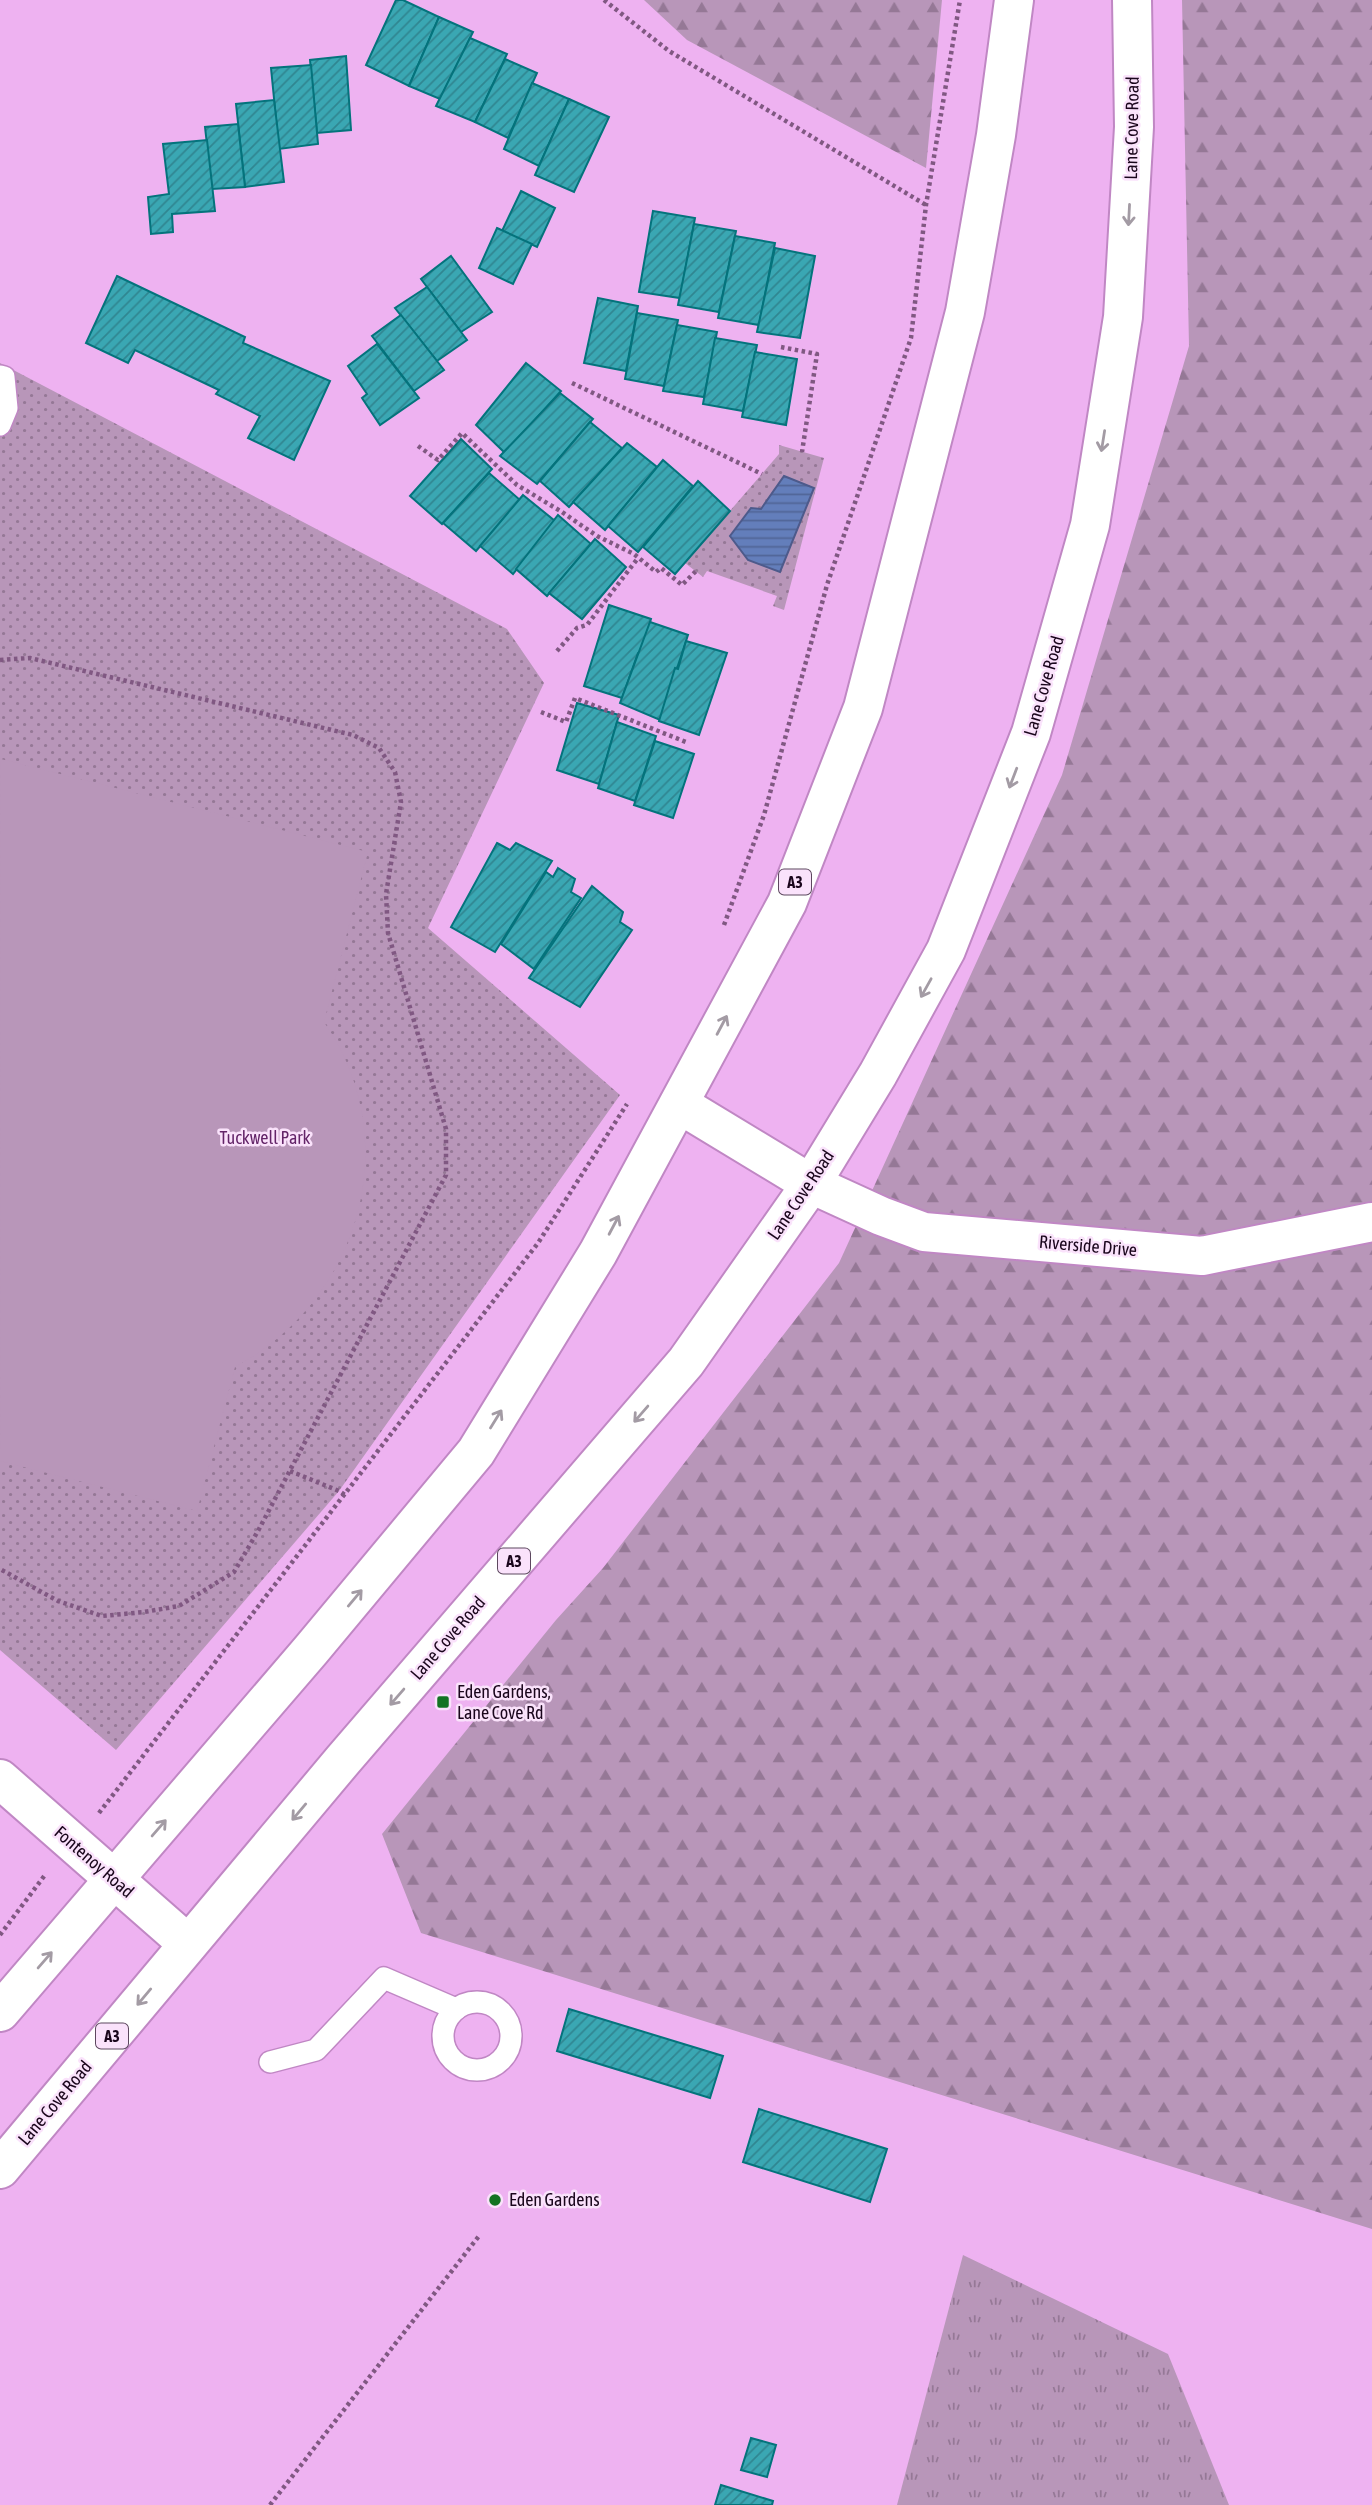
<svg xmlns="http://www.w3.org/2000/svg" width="1372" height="2505" viewBox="0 0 1372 2505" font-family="'Asap Condensed',sans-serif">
<defs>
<pattern id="grass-tufts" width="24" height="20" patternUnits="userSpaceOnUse" patternTransform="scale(1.75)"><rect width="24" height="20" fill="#b896b9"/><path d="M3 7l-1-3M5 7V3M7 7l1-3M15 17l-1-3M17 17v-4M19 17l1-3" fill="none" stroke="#957896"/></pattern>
<pattern id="forest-firs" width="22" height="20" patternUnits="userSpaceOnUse" patternTransform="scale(1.75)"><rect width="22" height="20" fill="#b896b9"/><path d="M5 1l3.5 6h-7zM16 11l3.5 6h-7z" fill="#957896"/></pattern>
<pattern id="park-dots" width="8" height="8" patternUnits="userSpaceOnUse" patternTransform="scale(1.75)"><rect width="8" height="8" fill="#b896b9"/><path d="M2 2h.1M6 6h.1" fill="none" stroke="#957896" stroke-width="1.8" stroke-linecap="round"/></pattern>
<pattern id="water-rules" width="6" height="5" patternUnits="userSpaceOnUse" patternTransform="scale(1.75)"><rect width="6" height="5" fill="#637ebb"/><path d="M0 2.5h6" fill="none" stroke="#516597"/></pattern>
<pattern id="building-hatch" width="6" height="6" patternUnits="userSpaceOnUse" patternTransform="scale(1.75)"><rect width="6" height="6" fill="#3aa7b3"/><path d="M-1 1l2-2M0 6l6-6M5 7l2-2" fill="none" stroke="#308691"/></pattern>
</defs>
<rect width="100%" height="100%" fill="#eeb2f1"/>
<path fill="url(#grass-tufts)" d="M963,2255L1168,2354L1229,2505H897Z"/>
<g fill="url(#forest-firs)">
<path d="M644,0H942L926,168L687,40Z"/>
<path d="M1182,0H1372V2229L421,1933L382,1834L556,1620L603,1568L839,1263L1062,775L1189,346Z"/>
</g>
<g fill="url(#park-dots)">
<path d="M0,363L507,629L544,683L428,928L620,1095L339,1491L116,1750L0,1650Z"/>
<path d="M779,445L824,458L784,610L773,606L777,596L707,571L703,577L685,563L779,454Z"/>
</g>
<path fill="#b896b9" d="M1,759L368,852L324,1022C407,1141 359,1301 235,1367L197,1511L0,1461Z"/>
<path fill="url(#water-rules)" stroke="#4d5a8b" stroke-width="2" d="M784,476L814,488L780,572L748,560L730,536L751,508L761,509Z"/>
<g fill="url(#building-hatch)" stroke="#04737c" stroke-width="2">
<path d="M396,0H403L439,17L409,86L366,65Z"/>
<path d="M439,17L473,32L440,99L409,86Z"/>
<path d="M470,38L507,54L475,122L436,106Z"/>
<path d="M346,56L351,130L317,133L310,60Z"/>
<path d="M505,59L537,73L508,138L475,122Z"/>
<path d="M311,65L318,144L279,149L271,68Z"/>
<path d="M532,83L569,99L539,166L504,149Z"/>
<path d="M569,99L609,117L574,192L535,175Z"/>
<path d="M274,100L284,182L245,187L236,104Z"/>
<path d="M238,124L245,187L212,189L205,127Z"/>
<path d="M207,140L215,211L172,214L173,232L151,234L148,197L169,194L163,144Z"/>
<path d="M521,191L555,208L537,247L502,231Z"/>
<path d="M653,211L695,218L680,298L639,292Z"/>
<path d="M694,224L736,231L719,312L678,305Z"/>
<path d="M497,228L532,244L513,284L479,268Z"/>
<path d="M735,236L775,243L759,325L718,318Z"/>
<path d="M775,248L815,256L800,338L757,332Z"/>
<path d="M451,256L492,312L461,332L421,279Z"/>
<path d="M117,276L245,337L243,343L330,381L294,460L248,438L260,416L216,394L219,390L135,350L128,363L86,343Z"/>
<path d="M427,287L467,340L437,361L395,308Z"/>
<path d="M598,298L638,306L626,371L584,363Z"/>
<path d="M637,313L678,320L664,386L625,379Z"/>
<path d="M401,315L444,370L414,391L372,336Z"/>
<path d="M677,325L717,332L704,397L663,391Z"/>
<path d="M715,338L757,345L743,411L703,404Z"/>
<path d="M377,344L419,398L380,425L362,398L367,394L348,366Z"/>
<path d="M755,352L797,359L786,425L742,417Z"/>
<path d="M526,363L561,391L505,453L476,425Z"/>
<path d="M560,393L593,419L537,484L500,456Z"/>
<path d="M590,422L622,448L569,507L540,481Z"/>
<path d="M461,439L492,469L442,524L410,496Z"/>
<path d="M627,443L657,467L605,530L573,502Z"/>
<path d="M663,460L693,486L638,552L608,526Z"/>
<path d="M489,473L520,500L476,551L443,523Z"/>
<path d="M698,481L730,511L675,574L643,547Z"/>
<path d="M523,495L555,521L513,574L480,546Z"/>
<path d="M558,515L591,544L547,596L516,569Z"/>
<path d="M595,539L626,567L582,619L549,593Z"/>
<path d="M609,605L651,619L642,650L638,653L622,698L584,686Z"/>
<path d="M650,622L688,635L660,720L620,703Z"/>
<path d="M686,641L727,653L699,735L659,721L675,668L678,669Z"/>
<path d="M577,703L619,715L599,784L557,770Z"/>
<path d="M617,722L656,736L635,801L598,788Z"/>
<path d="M655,741L694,754L673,818L634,805Z"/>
<path d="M497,843L510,850L516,843L552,861L495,952L451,927Z"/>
<path d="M558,868L575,879L571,892L581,898L534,969L501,944L546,872L553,877Z"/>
<path d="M592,886L623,912L620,922L632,930L580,1007L529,978Z"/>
<path d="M569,2009L723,2056L710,2098L557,2051Z"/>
<path d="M759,2109L887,2149L870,2202L743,2162Z"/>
<path d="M751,2438L776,2445L767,2477L741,2470Z"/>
<path d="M721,2485L773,2501L772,2505H715Z"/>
</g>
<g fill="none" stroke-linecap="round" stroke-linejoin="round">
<defs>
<g id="service">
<path d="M0,376L4,377L7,408L0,425"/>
<circle cx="477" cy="2036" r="34"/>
<path d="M270,2062L316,2050L384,1978L456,2009"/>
</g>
<g id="minor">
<path d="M811,1184L881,1216L924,1232L1202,1256L1372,1222"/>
<path d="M0,1779L188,1944"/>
</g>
<g id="trunk">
<path d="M679,1104L811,1184"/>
<path d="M0,2012L311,1650L476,1452L598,1253L787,903L863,708L965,312L996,135L1014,0"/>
<path d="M0,2169L343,1760L686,1362L811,1184L878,1074L946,950L1031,733L1090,525L1123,317L1134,127L1132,0"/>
</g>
</defs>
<use href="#service" stroke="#c087c4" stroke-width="24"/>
<use href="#minor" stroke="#c087c4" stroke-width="42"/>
<use href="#trunk" stroke="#c087c4" stroke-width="42"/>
<g stroke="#805882" stroke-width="4.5" stroke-dasharray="3.5 3.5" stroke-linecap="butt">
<path d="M604,0L669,51L926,205"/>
<path d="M781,347L817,354L802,452"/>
<path d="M572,383L762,474"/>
<path d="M418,446L438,460L462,433L517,485L562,512L597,536L634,554L656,572L661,568L682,585L696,571"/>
<path d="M557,651L577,628L587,625L638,558"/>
<path d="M0,660L30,658L353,735L379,748L395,772L401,802L386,894L388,933L446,1129V1175L258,1531L234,1572L179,1606L144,1612L102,1616L58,1601L0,1569"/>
<path d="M541,712L566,722L575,698L686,742"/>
<path d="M724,925L764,815L827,585L911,338L926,205L960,0"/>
<path d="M290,1471L339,1491L345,1495"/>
<path d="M99,1813L538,1243L627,1104"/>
<path d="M0,1935L45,1875"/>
<path d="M270,2505L479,2236"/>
</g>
<use href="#service" stroke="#fff" stroke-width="21"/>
<use href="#minor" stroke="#fff" stroke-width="38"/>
<use href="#trunk" stroke="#fff" stroke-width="38"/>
</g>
<defs><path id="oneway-shaft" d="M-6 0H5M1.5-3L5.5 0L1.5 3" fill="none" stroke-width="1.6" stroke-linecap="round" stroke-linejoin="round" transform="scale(1.75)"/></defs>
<g stroke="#a39ba4">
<use href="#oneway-shaft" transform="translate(1129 215) rotate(93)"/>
<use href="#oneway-shaft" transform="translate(1103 441) rotate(99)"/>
<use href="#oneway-shaft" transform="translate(1013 778) rotate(111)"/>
<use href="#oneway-shaft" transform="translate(926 988) rotate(119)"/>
<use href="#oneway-shaft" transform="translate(722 1025) rotate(-62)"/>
<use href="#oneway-shaft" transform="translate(614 1225) rotate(-62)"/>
<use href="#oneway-shaft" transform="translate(641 1414) rotate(131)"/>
<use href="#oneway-shaft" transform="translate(496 1419) rotate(-58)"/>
<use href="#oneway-shaft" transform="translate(355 1598) rotate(-50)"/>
<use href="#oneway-shaft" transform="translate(397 1697) rotate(131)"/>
<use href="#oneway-shaft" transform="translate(299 1812) rotate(130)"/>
<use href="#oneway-shaft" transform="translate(159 1828) rotate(-49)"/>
<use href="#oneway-shaft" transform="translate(45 1960) rotate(-49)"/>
<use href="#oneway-shaft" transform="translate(144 1997) rotate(130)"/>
</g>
<g fill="#137322" stroke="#fae2fb" stroke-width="2.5">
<rect x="436" y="1695" width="14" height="14" rx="3.5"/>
<circle cx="495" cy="2200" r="7"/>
</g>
<g text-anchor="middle" stroke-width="5" stroke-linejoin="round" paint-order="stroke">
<g fill="#fae2fb" stroke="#5d485f" stroke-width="2">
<rect x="779" y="869.5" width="32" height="25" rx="5"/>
<rect x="498" y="1548.5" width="32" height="25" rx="5"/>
<rect x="96" y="2023.5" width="32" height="25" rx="5"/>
</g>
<g font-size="16" font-weight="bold" fill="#1a061c">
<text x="795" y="888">A3</text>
<text x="514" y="1567">A3</text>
<text x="112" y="2042">A3</text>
</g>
<g font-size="18" fill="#1a061c" stroke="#fae2fb">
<text transform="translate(1132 128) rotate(-89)" y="6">Lane Cove Road</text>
<text transform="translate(1044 686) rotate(-74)" y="6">Lane Cove Road</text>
<text transform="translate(801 1195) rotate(-56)" y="6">Lane Cove Road</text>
<text transform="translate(1088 1246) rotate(5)" y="6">Riverside Drive</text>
<text transform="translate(448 1638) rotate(-49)" y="6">Lane Cove Road</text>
<text transform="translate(94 1862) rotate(41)" y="6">Fontenoy Road</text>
<text transform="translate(55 2103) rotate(-50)" y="6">Lane Cove Road</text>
</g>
<g font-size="18" fill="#632468" stroke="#fae2fb">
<text x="265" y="1144">Tuckwell Park</text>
</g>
<g font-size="18" fill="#1a061c" stroke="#fae2fb" text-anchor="start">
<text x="457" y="1698">Eden Gardens,<tspan x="457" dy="21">Lane Cove Rd</tspan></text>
<text x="509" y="2206">Eden Gardens</text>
</g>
</g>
</svg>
